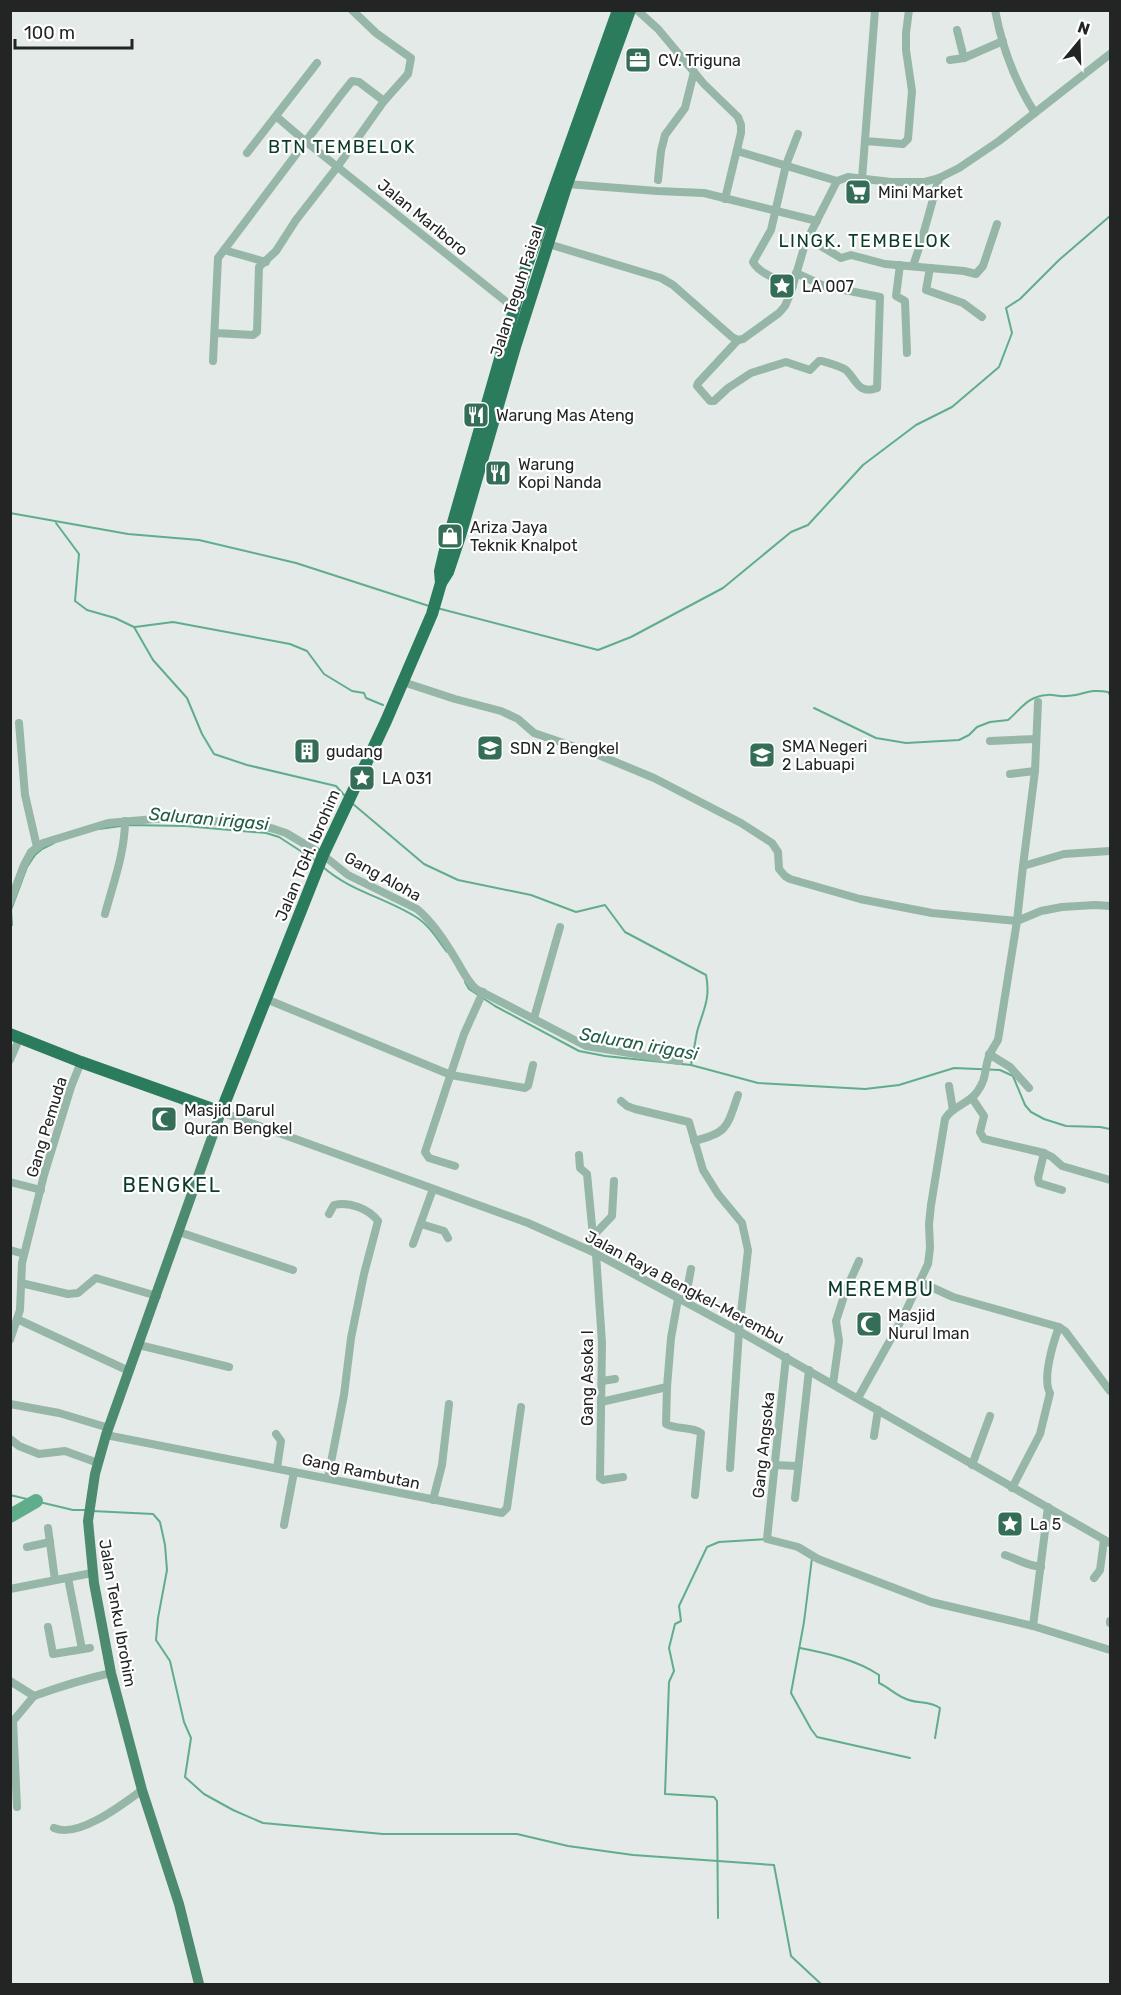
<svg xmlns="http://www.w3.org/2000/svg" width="1121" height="1995" viewBox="0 0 1121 1995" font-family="Rubik,sans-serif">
<rect width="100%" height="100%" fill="#e4eae7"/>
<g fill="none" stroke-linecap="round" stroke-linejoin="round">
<g stroke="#60ad8c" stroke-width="2">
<path d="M10,513L128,534L199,540L296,563L429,606"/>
<path d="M56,523L79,554L75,601L87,610L115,618L134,627L153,660L187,698L202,734L214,754L247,765L336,786L345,796"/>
<path d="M437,608L598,650L631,637L723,588L791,532L808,525L863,465L916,425L952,407L999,367L1012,333L1006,308L1020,299L1059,260L1110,216"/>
<path d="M135,627L173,622L290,644L307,651L324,674L352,691L364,693L366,698L383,705"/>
<path d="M814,708L876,738L906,743L959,740L969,735L977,727L990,722L1008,720C1021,709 1028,696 1047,695C1053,694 1059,697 1066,696C1083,696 1088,688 1108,692L1110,695"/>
<path d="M353,804L424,864L458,880L531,895L576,912L605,905L625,932L706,975C711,999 703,1010 697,1032C695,1043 693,1054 691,1065"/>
<path d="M99,829L128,825L185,826L266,833L279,837L316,861"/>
<path d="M323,867C350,891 386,898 416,917C429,925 438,940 447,952"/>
<path d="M12,925L11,910L27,867L35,855L42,849L54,843"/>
<path d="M465,982L469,989L495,1006L579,1051L605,1056L691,1065L758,1083L865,1089L899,1085L954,1068L1000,1070L1013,1076L1025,1105L1031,1112L1044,1119L1066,1126L1100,1127L1110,1129"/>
<path d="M10,1495L73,1510H87"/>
<path d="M92,1511L153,1514L160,1522L165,1545L167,1570L158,1618L156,1640L170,1661L184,1722L191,1738L185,1777L204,1794L233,1810L263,1823L383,1834H517L568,1846L633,1855L774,1865L791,1956L821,1984"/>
<path d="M812,1558L804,1622L791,1693L811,1729L817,1737L910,1758"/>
<path d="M800,1648C826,1653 857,1660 879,1675V1683C888,1687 896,1695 904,1698C917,1705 927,1699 940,1708L935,1738"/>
<path d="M718,1918L717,1801L714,1797L665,1794L669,1682L674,1671L669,1648L675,1624L681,1621L679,1606L707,1547L719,1542L766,1539"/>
</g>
<path stroke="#60ad8c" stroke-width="14" d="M10,1516L36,1501"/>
<g stroke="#96b6a7" stroke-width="8">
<path d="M352,10L376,33L411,58L408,74L384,101"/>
<path d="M637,10L658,29L704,84L738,117L741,125V133L725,199"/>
<path d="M995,10C1002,47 1015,82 1035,113"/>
<path d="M957,30L964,58"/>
<path d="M950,60L964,58L1003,41"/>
<path d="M277,117L305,141L509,304L517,308"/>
<path d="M865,141L903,144L908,139L912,91L906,50V33L909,10"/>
<path d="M737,151L837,181"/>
<path d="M247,153L317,63"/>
<path d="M862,179L875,10"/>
<path d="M658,180L661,151L665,135L685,108L694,72"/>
<path d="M567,184L657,191L704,193L817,221"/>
<path d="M807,238L841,258L851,255L885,264L964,271L976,274L983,266L997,224"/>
<path d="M545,243L661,278L673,285L732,337L738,340L743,339L779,313L785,306L791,292L805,244L837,181L848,177L891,182H924L939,178L959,168L999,141L1110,54"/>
<path d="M224,250L266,262"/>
<path d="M900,265L896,296L905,301L907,353"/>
<path d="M913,266L921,242L939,178"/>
<path d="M930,268L926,290L963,303L982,317"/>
<path d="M793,286C780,280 759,274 753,262L771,230L786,165L798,134"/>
<path d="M738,340L698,383L697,386L710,401H714L728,388L751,373L786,362L810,370L819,361H822C829,363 840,366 846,370C856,379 858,395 877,388L880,297L824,286L796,273"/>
<path d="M213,361L218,258L340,96L352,81L359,82L384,101L338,166L296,220L276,251L259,267L257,332L253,335L216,333"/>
<path d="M403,682L455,699L501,711L518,719L534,733L596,754L654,778L741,823L772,843L778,852L779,869L785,876L790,879L860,899L932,913L1017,921L1041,911L1062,907L1095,905L1110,906"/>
<path d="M19,723L25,795L37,847"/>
<path d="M990,741L1036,739"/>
<path d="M1010,774L1035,771"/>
<path d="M1023,866L1035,771L1038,702"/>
<path d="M10,902L24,865L31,852L43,843L108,823L167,818L254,824L274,829L286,833L323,855L348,875L417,909C433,922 445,941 455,958C462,969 466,980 476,989L586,1046L679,1061"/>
<path d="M105,914C113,884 125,852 125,821"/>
<path d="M266,999L451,1075L525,1088L528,1086L533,1065"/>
<path d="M534,1018L560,927"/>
<path d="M989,1054L1010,1067L1029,1088"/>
<path d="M10,1060L20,1037"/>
<path d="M949,1086L953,1110"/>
<path d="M972,1098L984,1116L980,1132L984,1139L1044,1153L1052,1157L1062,1166L1110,1180"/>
<path d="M621,1101L627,1106L635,1109L689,1122L703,1170L718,1194L742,1223L748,1250L739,1331L730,1468"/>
<path d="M221,1112L528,1223L591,1251L739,1331L1110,1543"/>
<path d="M694,1141C728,1133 727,1127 738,1095"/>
<path d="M1044,1153L1038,1178L1039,1183L1062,1190"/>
<path d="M579,1155L580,1168L587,1174L593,1236"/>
<path d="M455,1166L429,1158L425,1152L464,1034L483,992"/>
<path d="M10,1182L41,1190"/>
<path d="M421,1224L444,1231L448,1238"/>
<path d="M179,1232L293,1270"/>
<path d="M413,1244L433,1189"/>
<path d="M10,1250L24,1254"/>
<path d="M591,1251L593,1236L612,1216L614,1181"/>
<path d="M596,1254L602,1343L600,1478L603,1480L623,1477"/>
<path d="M920,1282L953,1297L1059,1327L1065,1331L1110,1391"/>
<path d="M21,1283L68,1294L78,1293L96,1278L157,1296"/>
<path d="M685,1301L691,1269"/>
<path d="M17,1319L129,1371"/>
<path d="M10,1340L20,1310L22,1263L44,1175L71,1087L81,1062"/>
<path d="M139,1345L229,1367"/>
<path d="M786,1357L767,1539L798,1547L818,1559L931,1602L1033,1626"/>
<path d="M602,1381L615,1379"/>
<path d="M833,1384L839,1341L836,1321L846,1290L859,1261"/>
<path d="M667,1387L666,1424C677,1430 691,1426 701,1433L695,1495"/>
<path d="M858,1398L902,1319L928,1264L930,1248L929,1224L931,1205L945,1119C952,1106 969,1104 977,1092C987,1079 984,1070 989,1056C991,1051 995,1045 998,1040L1017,921L1023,866L1064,854L1110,851"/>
<path d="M601,1402L667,1387L671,1338L678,1299"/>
<path d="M10,1404L59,1413L109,1428"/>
<path d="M276,1434L281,1441L277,1468"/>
<path d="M106,1435L502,1513L507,1508L521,1407"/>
<path d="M874,1436L878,1410"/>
<path d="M10,1439L19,1446L39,1454L65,1451L98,1463"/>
<path d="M774,1465L797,1466"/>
<path d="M972,1465L990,1416"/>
<path d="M328,1478L344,1395L351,1338L364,1274L378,1221C369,1209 349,1201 334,1205L329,1214"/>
<path d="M1012,1488L1040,1434L1050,1393C1042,1379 1053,1343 1059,1327"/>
<path d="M795,1498L809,1370"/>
<path d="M433,1500L442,1465L449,1404"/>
<path d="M1048,1507L1033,1626L1110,1650"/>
<path d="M284,1525L294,1472"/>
<path d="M48,1528L55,1580"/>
<path d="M27,1547L50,1542"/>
<path d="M1005,1555C1020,1560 1025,1565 1041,1567"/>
<path d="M68,1578L82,1649"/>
<path d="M1094,1578L1100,1570L1104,1540"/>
<path d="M10,1589L92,1573"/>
<path d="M1110,1623V1621"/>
<path d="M48,1627L53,1654L90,1648"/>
<path d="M10,1681L34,1696C59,1687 84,1679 111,1673"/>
<path d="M17,1807L13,1721L34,1696"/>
<path d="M54,1828C78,1839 123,1804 142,1790"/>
</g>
<path stroke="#4c8b70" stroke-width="10" d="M199,1984L179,1904L142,1790L111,1673L94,1583L88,1521L95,1474L106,1435L221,1112"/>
<g stroke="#2b7b5d" stroke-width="12">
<path d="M441,583L448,572L460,536L515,347L567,184L630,10"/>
<path d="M10,1034L81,1062L221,1112L323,855L386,721L432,614L441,583L440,571L444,554L526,268L618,10"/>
</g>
</g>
<defs>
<symbol id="office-square" viewBox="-11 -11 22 22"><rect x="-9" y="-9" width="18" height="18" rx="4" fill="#356e57" stroke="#fff"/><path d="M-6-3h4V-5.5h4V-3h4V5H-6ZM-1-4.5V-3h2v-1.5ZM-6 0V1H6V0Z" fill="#fff"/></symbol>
<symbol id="supermarket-square" viewBox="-11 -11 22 22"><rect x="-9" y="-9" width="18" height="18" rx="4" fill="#356e57" stroke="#fff"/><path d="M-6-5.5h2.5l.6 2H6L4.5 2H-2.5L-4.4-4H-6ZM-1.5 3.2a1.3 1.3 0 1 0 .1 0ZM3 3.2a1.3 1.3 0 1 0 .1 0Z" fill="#fff"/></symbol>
<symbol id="sight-square" viewBox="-11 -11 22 22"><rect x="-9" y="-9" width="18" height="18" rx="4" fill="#356e57" stroke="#fff"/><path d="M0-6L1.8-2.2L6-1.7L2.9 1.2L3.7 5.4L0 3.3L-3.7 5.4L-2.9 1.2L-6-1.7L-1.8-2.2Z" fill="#fff"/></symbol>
<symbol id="restaurant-square" viewBox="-11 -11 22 22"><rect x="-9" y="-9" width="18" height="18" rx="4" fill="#356e57" stroke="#fff"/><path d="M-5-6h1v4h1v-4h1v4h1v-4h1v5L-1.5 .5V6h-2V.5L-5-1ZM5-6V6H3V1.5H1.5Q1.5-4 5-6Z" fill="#fff"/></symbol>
<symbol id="shop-square" viewBox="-11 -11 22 22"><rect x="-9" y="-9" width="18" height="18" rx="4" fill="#356e57" stroke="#fff"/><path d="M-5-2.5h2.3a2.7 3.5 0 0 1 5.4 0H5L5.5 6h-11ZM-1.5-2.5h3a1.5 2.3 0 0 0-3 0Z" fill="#fff"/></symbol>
<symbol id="school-square" viewBox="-11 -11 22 22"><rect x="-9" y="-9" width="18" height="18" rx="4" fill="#356e57" stroke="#fff"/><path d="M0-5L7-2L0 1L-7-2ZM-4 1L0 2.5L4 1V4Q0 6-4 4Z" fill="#fff"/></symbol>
<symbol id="building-square" viewBox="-11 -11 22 22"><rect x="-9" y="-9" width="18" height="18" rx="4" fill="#356e57" stroke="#fff"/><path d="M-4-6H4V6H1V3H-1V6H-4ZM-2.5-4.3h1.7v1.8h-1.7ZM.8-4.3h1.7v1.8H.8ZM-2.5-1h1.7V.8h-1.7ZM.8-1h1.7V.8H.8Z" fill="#fff"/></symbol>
<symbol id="mosque-square" viewBox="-11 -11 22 22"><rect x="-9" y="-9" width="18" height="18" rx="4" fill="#356e57" stroke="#fff"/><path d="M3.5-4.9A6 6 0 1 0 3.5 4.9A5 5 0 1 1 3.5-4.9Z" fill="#fff"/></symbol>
</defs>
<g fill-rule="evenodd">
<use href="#office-square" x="623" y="45" width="30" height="30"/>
<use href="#supermarket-square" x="843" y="177" width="30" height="30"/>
<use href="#sight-square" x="767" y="271" width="30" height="30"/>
<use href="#restaurant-square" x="461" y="400" width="30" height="30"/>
<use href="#restaurant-square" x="483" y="458" width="30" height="30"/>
<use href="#shop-square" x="435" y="521" width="30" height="30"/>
<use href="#school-square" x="475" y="733" width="30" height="30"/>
<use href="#building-square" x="292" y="736" width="30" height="30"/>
<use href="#school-square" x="747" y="740" width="30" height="30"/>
<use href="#sight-square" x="347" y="763" width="30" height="30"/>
<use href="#mosque-square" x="149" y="1104" width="30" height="30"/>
<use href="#mosque-square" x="854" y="1309" width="30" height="30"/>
<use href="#sight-square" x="995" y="1509" width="30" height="30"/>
</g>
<g text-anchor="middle" stroke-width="4.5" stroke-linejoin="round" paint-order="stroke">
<g font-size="16" fill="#232524" stroke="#fff" text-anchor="start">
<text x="658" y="66">CV. Triguna</text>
<text x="878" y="198">Mini Market</text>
<text x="802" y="292">LA 007</text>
<text x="496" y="421">Warung Mas Ateng</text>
<text x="518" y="470">Warung<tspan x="518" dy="18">Kopi Nanda</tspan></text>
<text x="470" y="533">Ariza Jaya<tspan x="470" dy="18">Teknik Knalpot</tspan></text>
<text x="782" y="752">SMA Negeri<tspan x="782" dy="18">2 Labuapi</tspan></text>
<text x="510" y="754">SDN 2 Bengkel</text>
<text x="326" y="757">gudang</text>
<text x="382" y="784">LA 031</text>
<text x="184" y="1116">Masjid Darul<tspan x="184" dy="18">Quran Bengkel</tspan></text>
<text x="888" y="1321">Masjid<tspan x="888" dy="18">Nurul Iman</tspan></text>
<text x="1030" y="1530">La 5</text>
</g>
<g font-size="16" fill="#232524" stroke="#fff">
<text transform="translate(423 217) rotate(39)" y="6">Jalan Marlboro</text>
<text transform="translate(516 291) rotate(-72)" y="6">Jalan Teguh Faisal</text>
<text transform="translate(307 855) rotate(-67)" y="6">Jalan TGH. Ibrohim</text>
<text transform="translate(383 876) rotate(29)" y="6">Gang Aloha</text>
<text transform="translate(46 1127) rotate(-73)" y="6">Gang Pemuda</text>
<text transform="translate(685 1287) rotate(28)" y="6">Jalan Raya Bengkel-Merembu</text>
<text transform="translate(587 1378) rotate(-90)" y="6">Gang Asoka I</text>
<text transform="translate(763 1445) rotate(-84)" y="6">Gang Angsoka</text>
<text transform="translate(361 1471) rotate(12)" y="6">Gang Rambutan</text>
<text transform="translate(118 1613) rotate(80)" y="6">Jalan Tenku Ibrohim</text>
</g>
<g font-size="18" letter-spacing="1.5" fill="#0b3c2a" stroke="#fff">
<text x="342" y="153">BTN TEMBELOK</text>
<text x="865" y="247">LINGK. TEMBELOK</text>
</g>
<g font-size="18" font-style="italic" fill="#225d46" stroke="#fff">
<text transform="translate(209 819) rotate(5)" y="6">Saluran irigasi</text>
<text transform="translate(639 1044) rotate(10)" y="6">Saluran irigasi</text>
</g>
<g font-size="20" letter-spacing="1.5" fill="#0b3c2a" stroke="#fff">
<text x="172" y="1192">BENGKEL</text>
<text x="881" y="1296">MEREMBU</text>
</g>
</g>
<rect width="1121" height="1995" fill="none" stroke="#232524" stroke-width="24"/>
<g transform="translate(1079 42) rotate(19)" stroke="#ffffff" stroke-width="4.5" paint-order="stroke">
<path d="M0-4.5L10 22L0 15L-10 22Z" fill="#232524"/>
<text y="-9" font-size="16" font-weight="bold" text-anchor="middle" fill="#232524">N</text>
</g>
<path d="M15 39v9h117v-9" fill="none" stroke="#232524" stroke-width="3"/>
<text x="24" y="39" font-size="18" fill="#232524" stroke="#ffffff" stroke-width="4.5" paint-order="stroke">100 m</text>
</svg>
